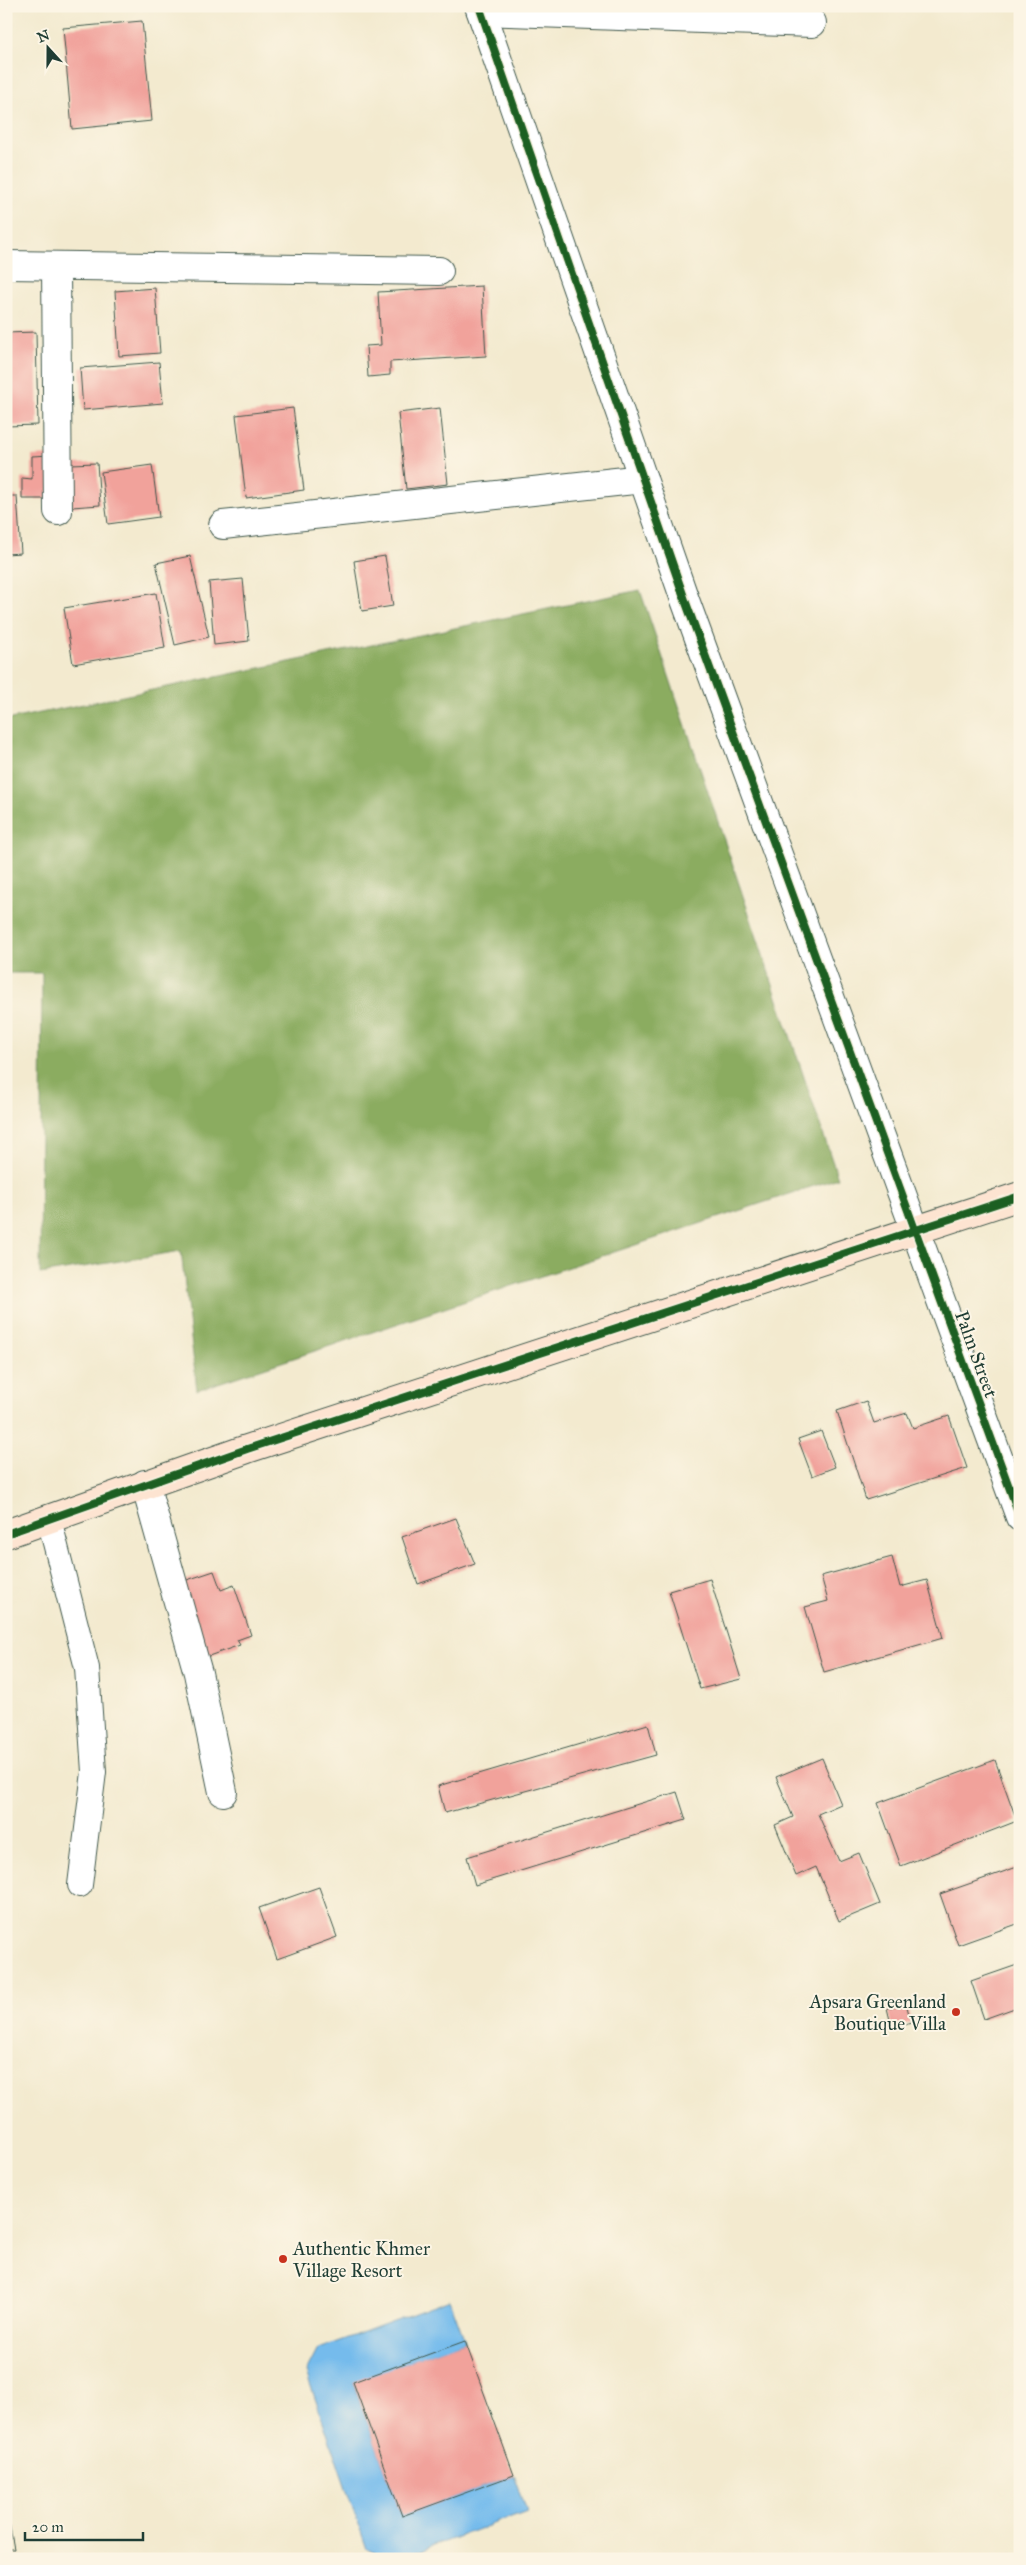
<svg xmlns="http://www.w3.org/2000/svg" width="1026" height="2565" viewBox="0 0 1026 2565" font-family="'IM FELL Great Primer',serif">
<rect width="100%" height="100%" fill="#fcf5e5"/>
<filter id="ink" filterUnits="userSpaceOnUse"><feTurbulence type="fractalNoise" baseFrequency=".02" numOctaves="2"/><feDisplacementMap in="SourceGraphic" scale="10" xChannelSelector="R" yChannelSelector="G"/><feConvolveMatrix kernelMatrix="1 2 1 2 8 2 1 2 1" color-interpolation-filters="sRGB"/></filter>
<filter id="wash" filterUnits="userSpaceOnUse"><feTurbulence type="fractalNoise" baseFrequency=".0096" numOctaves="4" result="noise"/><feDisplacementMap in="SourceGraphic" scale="20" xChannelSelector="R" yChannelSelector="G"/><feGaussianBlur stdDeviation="1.12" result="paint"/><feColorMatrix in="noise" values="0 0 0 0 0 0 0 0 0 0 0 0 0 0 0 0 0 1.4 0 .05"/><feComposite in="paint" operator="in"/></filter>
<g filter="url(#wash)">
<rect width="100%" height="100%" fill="#f3eacf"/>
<path fill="#8bac61" stroke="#55744a" d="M640,590L838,1178L197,1390L181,1251L40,1274L42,973H6V720Z"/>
<path fill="#75bbec" stroke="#4a7c90" d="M450,2300L465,2341L353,2383L402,2515L514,2475L527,2511L399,2559H387L367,2549L306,2372L318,2349Z"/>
<g id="blocks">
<g fill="#f1a29b">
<path d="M142,21L152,121L72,129L63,28Z"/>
<path d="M482,286L486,356L390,362V375L368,377L366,346L381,345L378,292Z"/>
<path d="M155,288L160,353L119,356L115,291Z"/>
<path d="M36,332L38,425L6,426V333Z"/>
<path d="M159,362L163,403L83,410L80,368Z"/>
<path d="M293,408L304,490L246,498L236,415Z"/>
<path d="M440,408L448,484L406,489L398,413Z"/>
<path d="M51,455L50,499H22V478L32,479V456Z"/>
<path d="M97,463L100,505L72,507L70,464Z"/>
<path d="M152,465L159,517L108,524L101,472Z"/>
<path d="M6,496H17L21,553L6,554Z"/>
<path d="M190,556L209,637L175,645L156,563Z"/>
<path d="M385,556L393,606L362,611L354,561Z"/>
<path d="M243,579L249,641L214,645L209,582Z"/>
<path d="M156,593L165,648L73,664L64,608Z"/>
<path d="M866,1401L874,1423L907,1413L913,1428L949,1416L967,1468L866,1500L837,1411Z"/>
<path d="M821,1431L835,1467L812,1476L798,1439Z"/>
<path d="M456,1518L475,1564L418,1584L402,1537Z"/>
<path d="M892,1557L900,1587L927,1580L943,1638L824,1672L805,1607L828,1601L821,1576Z"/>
<path d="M214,1571L221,1590L234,1585L251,1635L237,1640L240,1645L206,1657L181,1582Z"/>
<path d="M710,1579L741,1679L700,1689L669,1591Z"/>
<path d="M648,1724L656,1755L445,1813L438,1786Z"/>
<path d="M822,1758L841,1804L818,1814L839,1861L859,1853L880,1904L839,1921L816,1867L796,1876L775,1825L793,1817L776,1777Z"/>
<path d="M995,1760L1017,1821L901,1866L878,1803Z"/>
<path d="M677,1792L686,1820L475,1885L467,1857Z"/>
<path d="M1020,1866V1923L958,1945L940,1894Z"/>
<path d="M319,1887L337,1937L277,1959L259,1908Z"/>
<path d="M1020,1964V2006L984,2019L971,1981Z"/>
<path d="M906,2003L911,2022L892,2028L887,2008Z"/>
<path d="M465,2341L514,2475L402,2516L353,2382Z"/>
<path d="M6,2511H7L14,2549H6Z"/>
</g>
</g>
</g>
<g filter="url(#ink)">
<use href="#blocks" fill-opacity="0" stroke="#3f574b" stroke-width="1"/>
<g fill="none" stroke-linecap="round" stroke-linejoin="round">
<defs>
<path id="lane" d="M49,1519L87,1668L94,1772L80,1885"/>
<g id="street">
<path d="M479,6L685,600L1020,1517"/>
<path d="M481,11L812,23"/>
<path d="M6,265L439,271"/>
<path d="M56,266L58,511"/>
<path d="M223,525L643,479"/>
<path d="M145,1484L198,1673L223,1792"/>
</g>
<path id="secondary" d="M6,1534L247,1449L1020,1196"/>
</defs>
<use href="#lane" stroke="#3f574b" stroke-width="26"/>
<use href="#street" stroke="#3f574b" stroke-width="30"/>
<use href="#secondary" stroke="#3f574b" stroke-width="30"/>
<use href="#lane" stroke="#fff" stroke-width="24"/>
<use href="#street" stroke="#fff" stroke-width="28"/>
<use href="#secondary" stroke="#fde4d1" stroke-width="28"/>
<defs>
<g id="cycleway">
<path d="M479,6L685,600L1020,1517"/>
<path d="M6,1534L247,1449L1020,1196"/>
</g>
</defs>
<use href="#cycleway" stroke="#fcf5e5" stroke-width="11"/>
<use href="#cycleway" stroke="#1b5e20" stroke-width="8"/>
</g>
</g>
<g fill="#c8321e" stroke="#fcf5e5" stroke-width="2">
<circle cx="956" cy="2012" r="5"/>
<circle cx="283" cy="2259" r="5"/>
</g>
<g text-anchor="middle" stroke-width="4" stroke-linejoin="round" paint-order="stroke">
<g font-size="19" fill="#1f3d34" stroke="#fcf5e5">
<text transform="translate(977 1354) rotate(70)" y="7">Palm Street</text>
</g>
<g font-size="19" fill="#1f3d34" stroke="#fcf5e5" text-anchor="end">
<text x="946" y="2008">Apsara Greenland<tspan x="946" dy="22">Boutique Villa</tspan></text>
<text x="293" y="2255" text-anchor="start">Authentic Khmer<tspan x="293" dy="22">Village Resort</tspan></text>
</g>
</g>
<rect width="1026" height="2565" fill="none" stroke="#fcf5e5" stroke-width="25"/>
<g transform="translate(48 48) rotate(339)" stroke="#fcf5e5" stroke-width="4" paint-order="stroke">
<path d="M0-4L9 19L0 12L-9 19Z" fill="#1f3d34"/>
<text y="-8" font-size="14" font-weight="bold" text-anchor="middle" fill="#1f3d34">N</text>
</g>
<path d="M25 2532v8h118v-8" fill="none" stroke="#1f3d34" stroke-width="2.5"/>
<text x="32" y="2532" font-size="15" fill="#1f3d34" stroke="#fcf5e5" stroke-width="4" paint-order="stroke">20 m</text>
</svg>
